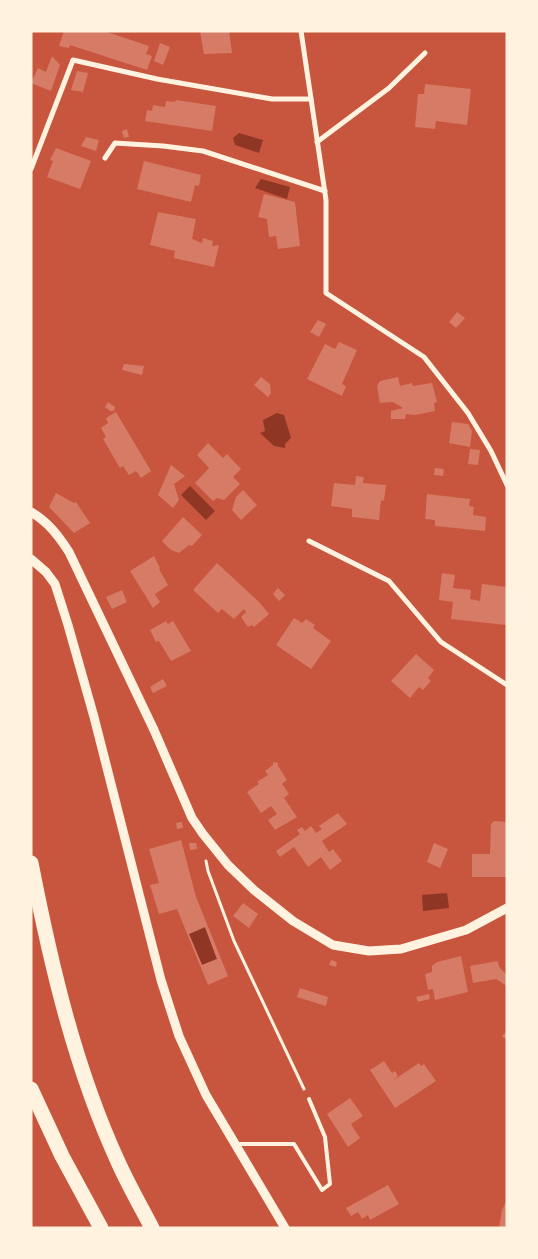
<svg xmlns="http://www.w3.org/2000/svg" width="538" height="1259" viewBox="0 0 538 1259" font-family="Manrope,sans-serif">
<rect width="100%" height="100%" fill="#c8553d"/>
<g fill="#8f3625">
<path d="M239,133L263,140L259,153L235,145L233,138Z"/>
<path d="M261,179L290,187L287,199L255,188Z"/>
<path d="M277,413L284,415L291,438L285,444V448L274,446L260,433L265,431L263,420Z"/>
<path d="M190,486L215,511L206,520L181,495Z"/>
<path d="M447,893L449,908L423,911L422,895Z"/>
<path d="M205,927L217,959L202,965L189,934Z"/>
</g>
<g fill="#d67c66" fill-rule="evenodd">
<path d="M64,31H104L149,46L146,54L152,56L147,70L70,45L69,48L59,46Z"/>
<path d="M200,31H229L232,53L204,54Z"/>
<path d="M160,43L170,47L163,65L154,61Z"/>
<path d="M52,56L60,65L51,91L31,83L38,68L46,72Z"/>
<path d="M77,71L88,73L83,92L71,90Z"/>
<path d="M425,84L471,89L467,125L436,121L435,129L415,127L418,94H424Z"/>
<path d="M176,100L216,106L212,131L145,121L147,110L152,111L153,105L165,107L166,101L175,102Z"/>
<path d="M127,129L129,137L124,138L122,131Z"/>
<path d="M86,137L99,140L96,151L81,146Z"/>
<path d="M56,148L91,161L80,189L47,177L53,161L50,160Z"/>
<path d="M144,161L201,175L199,186L195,185L191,202L137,189Z"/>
<path d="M264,194L295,202L300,246L278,249L276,236L269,237L267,219L258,217Z"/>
<path d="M158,212L196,219L192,239L202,243L203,238L213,241L212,246L219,245L214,267L174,258L175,251L150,245Z"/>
<path d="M457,312L465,318L456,328L449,322Z"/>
<path d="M318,320L326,324L319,337L310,332Z"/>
<path d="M339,342L357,350L342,384L346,386L342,396L307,379L325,344L335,349Z"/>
<path d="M124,364L144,366L142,375L122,370Z"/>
<path d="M261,377L270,384L271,393L268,397L254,385Z"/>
<path d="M398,377L400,386L412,383L413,386L432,383L437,402L434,403L435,411L415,415L406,414L405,419H391V411L403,408L393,402L380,403L377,386L380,381Z"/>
<path d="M108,402L115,407L114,411H110L105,407Z"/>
<path d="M116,412L151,471L141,478L136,471L129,475L123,466L120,468L103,439L106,437L101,428L108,423L106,418Z"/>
<path d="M452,422L468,424L472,431L470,447L449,443Z"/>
<path d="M208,443L223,458L227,454L241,469L233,477L240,484L224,500L217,498L213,501L195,483L209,468L197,455Z"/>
<path d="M470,449L480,450L478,465L468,464Z"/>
<path d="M171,465L185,476L174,484L179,500L173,508L158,495Z"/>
<path d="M435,468L444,469L443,476L434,475Z"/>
<path d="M356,476L364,477L363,483L386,485L384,501L381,500L379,520L352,517V509L331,506L334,483L355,485Z"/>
<path d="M243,490L257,505L241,520L232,510L236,497Z"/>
<path d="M56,493L74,503L76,502L90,523L74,533L49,507Z"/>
<path d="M427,494L470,499L469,506L474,507L473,515L486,517L485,531L435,526V520L425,519Z"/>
<path d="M183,517L202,535L192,546L189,545L179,553L171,550L162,541Z"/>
<path d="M154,556L160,568L159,569L168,585L155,594L160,602L153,608L130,571Z"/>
<path d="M217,563L259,602L269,614L254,627L252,625L248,627L241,617L246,612L244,609L234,619L222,609L218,613L193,590Z"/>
<path d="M442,573L455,575L453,588L471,590L470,599L480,601L482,584L507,587L506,625L451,619L453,602L439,600Z"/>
<path d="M278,588L285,595L279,601L273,594Z"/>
<path d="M122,590L127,602L112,609L106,597Z"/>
<path d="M294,618L302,623L306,619L315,625L313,628L331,641L311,669L276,645Z"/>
<path d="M166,621L168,624L173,621L191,651L171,661L159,641L156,642L150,630Z"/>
<path d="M416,654L434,670L428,678L431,681L423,690L419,687L410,698L391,681Z"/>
<path d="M163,679L167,686L153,693L150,687Z"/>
<path d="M273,762L278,763V766L287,780L282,784L289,794L284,798L297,817L275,830L268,820L277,814L271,806L261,813L247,792L259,784L257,782L268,775L265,771L273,765Z"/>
<path d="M338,813L347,824L322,841L329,852L333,849L342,861L330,870L321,857L308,867L294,847L280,857L276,851L300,834L297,830L302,827L305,831L311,826L316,833L322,829L319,826Z"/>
<path d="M494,821L507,822V877H472V854H490L491,824Z"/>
<path d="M182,822L183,828L177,829L176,823Z"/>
<path d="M181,840L196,897L228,976L208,985L177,909L159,914L150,885L159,883L149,849ZM205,927L217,959L202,965L189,934Z"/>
<path d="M189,843H196L197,849L190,850Z"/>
<path d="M434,843L448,849L440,868L427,862Z"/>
<path d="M243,903L258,914L249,928L233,916Z"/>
<path d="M461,956L468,992L435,1000L433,989L428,990L425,974L432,972V966L437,962Z"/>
<path d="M331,960L337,962L336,967L329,965Z"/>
<path d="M498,961L499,967L507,975V986L496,979L473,983L470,966Z"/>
<path d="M300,988L328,997L326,1006L297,997Z"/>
<path d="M429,994L430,999L418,1002L416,997Z"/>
<path d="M507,1030V1040L502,1036Z"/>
<path d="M384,1061L392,1073L395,1071L398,1076L392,1081L419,1063L421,1066L424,1064L436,1081L395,1108L370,1070Z"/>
<path d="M350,1098L363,1116L351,1124L360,1138L348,1147L327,1114Z"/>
<path d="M388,1185L399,1204L370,1220L368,1215L362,1219L358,1212L351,1216L346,1208Z"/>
<path d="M507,1199V1228H499L502,1210Z"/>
</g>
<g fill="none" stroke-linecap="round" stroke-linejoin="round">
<path stroke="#fff3e0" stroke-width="3" d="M206,861L208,871L234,941L304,1089"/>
<path stroke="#fff3e0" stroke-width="4" d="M236,1144H294L322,1190L330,1184L325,1137L309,1099"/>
<g stroke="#fff3e0" stroke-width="5">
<path d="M301,31L326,200V293L424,357L468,413L491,451L507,485"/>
<path d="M317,142L389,88L425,53"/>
<path d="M105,158L115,143L163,146L203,151L325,191"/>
<path d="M31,169L73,60L157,79L272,99H311"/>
<path d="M309,541L389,581L441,642L507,685"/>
</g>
<g stroke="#fff3e0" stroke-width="9">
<path d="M31,512C48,522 58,535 69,552L154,730L192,818L203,834L228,865L254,890L293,921L333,945L369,951L401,949L466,930L507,908"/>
<path d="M31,559L46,572L55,584L68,625L94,717L161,980L179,1036L206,1095L285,1228"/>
</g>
<g stroke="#fff3e0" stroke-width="15">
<path d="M31,863C51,965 75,1069 119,1164C129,1186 141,1207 152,1228"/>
<path d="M31,1089L62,1156L101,1228"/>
</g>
</g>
<rect width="538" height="1259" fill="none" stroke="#fff3e0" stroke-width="65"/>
</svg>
